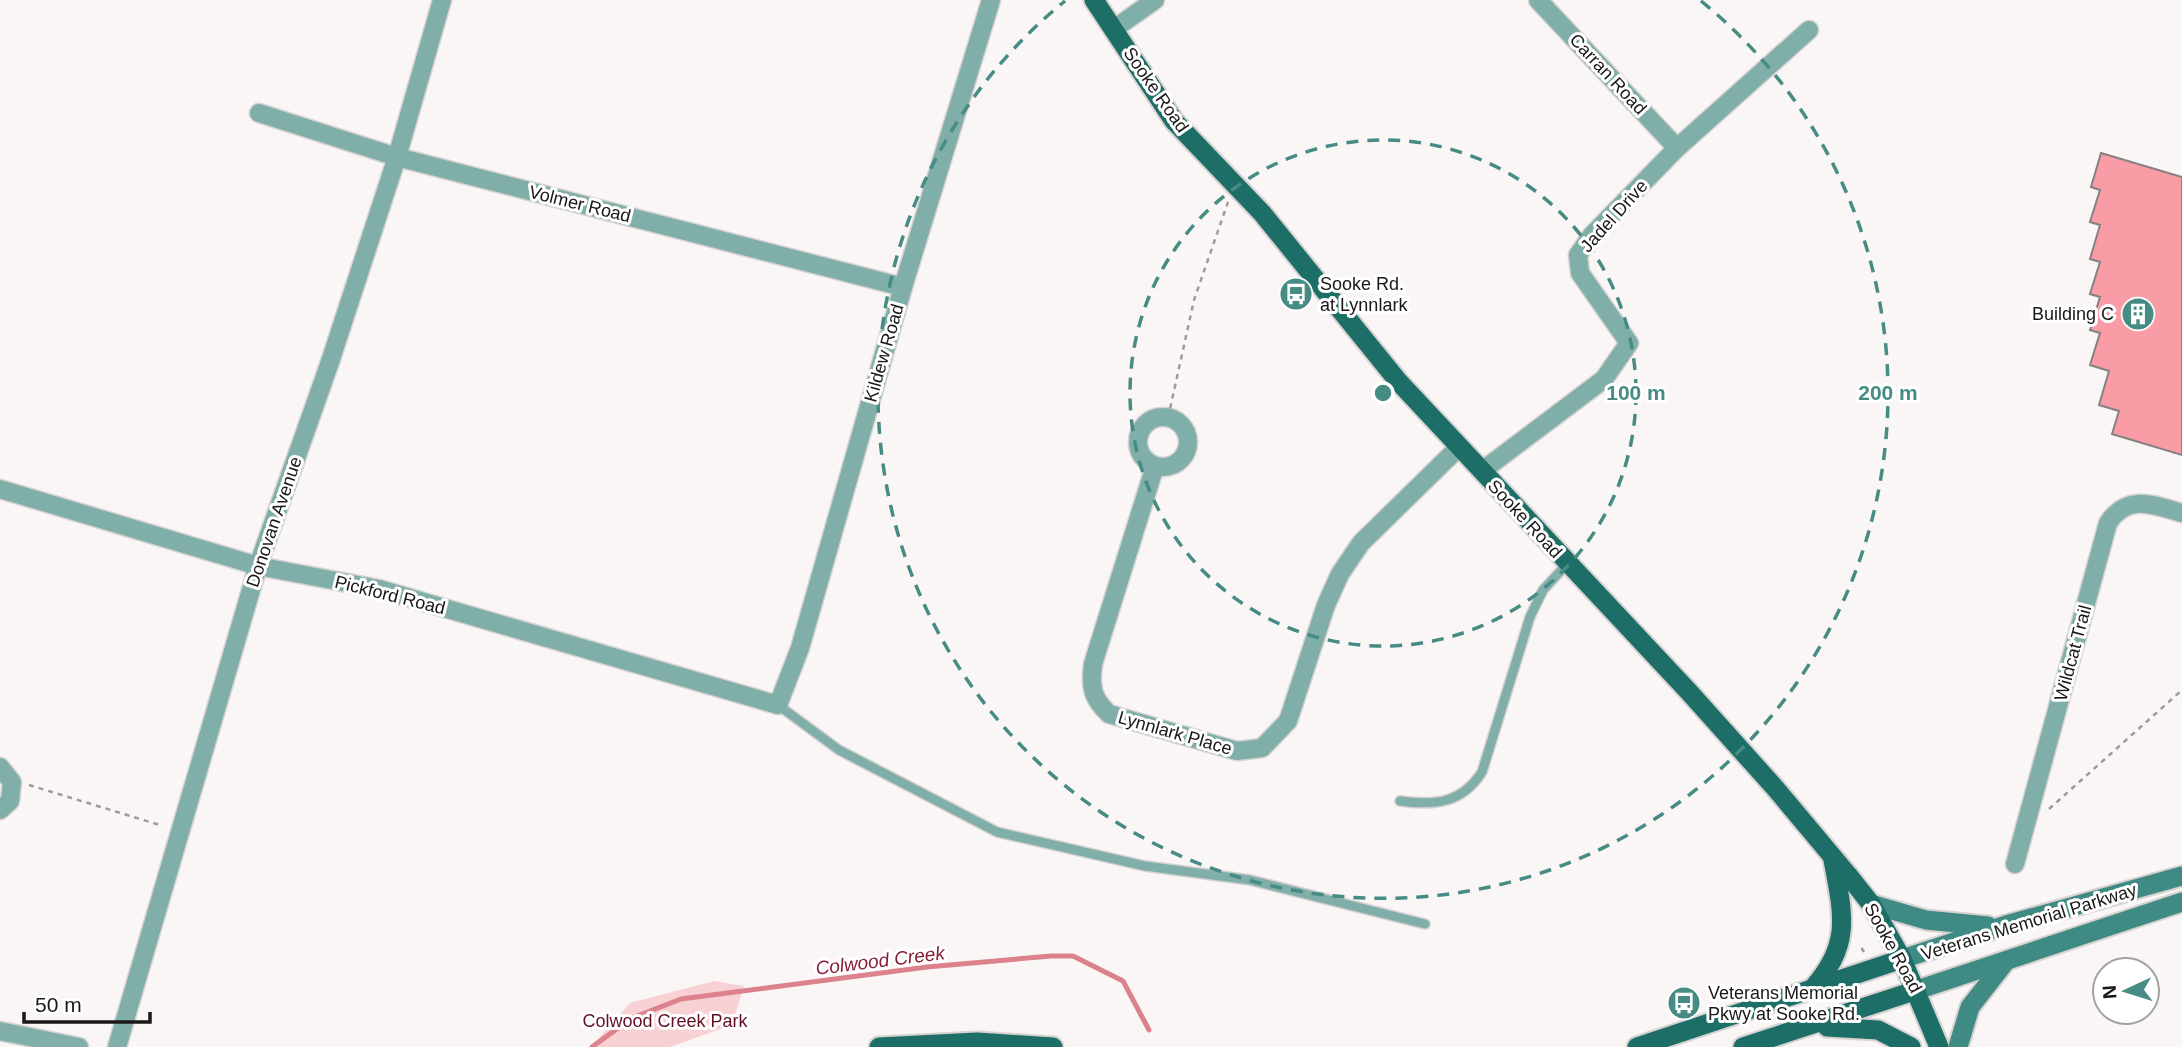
<svg xmlns="http://www.w3.org/2000/svg" width="2182" height="1047" viewBox="0 0 2182 1047" font-family="Helvetica,sans-serif">
<rect width="100%" height="100%" fill="#fbf6f6"/>
<path fill="#f8d1d4" d="M714,981L744,986L732,1025L670,1047H591L630,1003Z"/>
<g fill="none" stroke-linecap="round" stroke-linejoin="round">
<path stroke="#dc828d" stroke-width="5" d="M592,1047L632,1018L681,999L927,967L1051,956H1073L1123,981L1149,1030"/>
</g>
<path fill="#f99ca6" stroke="#858081" stroke-width="2" d="M2101,153L2182,177V455L2112,434L2119,411L2099,405L2109,371L2090,365L2100,333L2090,330L2100,297L2090,294L2100,262L2090,259L2100,225L2090,222L2100,190L2091,187Z"/>
<g fill="none" stroke-linecap="round" stroke-linejoin="round">
<defs>
<g id="service">
<path d="M778,705L839,750L997,832L1145,866L1250,880L1425,924"/>
<path d="M1400,801C1435,806 1462,803 1482,772L1530,617L1543,590L1567,564"/>
</g>
<g id="minor">
<path d="M1538,0L1677,148"/>
<path d="M1114,29L1155,0"/>
<path d="M259,113L397,157L903,287"/>
<circle cx="1163" cy="442" r="25"/>
<path d="M1155,466L1093,664C1090,687 1092,698 1109,714L1237,751L1262,748L1288,721L1326,605L1340,574L1361,543L1459,447"/>
<path d="M1482,471L1604,379L1629,343L1580,273L1578,255L1592,235L1677,148L1809,30"/>
<path d="M0,489L258,566L379,589L778,705L800,648L903,287L991,0"/>
<path d="M0,767L12,782L10,801L0,810"/>
<path d="M2015,864L2108,523C2128,493 2153,505 2182,513"/>
<path d="M0,1031L79,1047"/>
<path d="M117,1047L258,566L330,362L397,157L442,0"/>
</g>
<g id="secondary">
<path d="M1871,904L1926,920L1988,926"/>
<path d="M1902,959L2006,925L2182,876"/>
<path d="M1917,990L2182,902"/>
<path d="M1958,1047L1970,1007L2006,961"/>
</g>
<g id="primary">
<path d="M1094,0L1174,121L1262,213L1398,381L1690,693L1776,789L1848,875L1871,904L1902,959L1939,1047"/>
<path d="M1813,988C1852,944 1843,914 1833,860"/>
<path d="M1827,1027L1878,1030L1911,1047"/>
<path d="M879,1047L977,1042L1053,1047"/>
<path d="M1637,1047L1902,959"/>
<path d="M1743,1047L1917,990"/>
</g>
</defs>
<use href="#service" stroke="#d7d2d2" stroke-width="12"/>
<use href="#minor" stroke="#d7d2d2" stroke-width="21"/>
<use href="#secondary" stroke="#d7d2d2" stroke-width="23"/>
<use href="#primary" stroke="#d7d2d2" stroke-width="23"/>
<g stroke="#9e9a9a" stroke-width="2.5" stroke-dasharray="5 5" stroke-linecap="butt">
<path d="M1168,418L1194,300L1228,202"/>
<path d="M29,785L163,826"/>
<path d="M2049,809L2182,690"/>
<path d="M1864,952L1862,949L1866,948"/>
</g>
<use href="#service" stroke="#80afa9" stroke-width="9"/>
<use href="#minor" stroke="#80afa9" stroke-width="18"/>
<use href="#secondary" stroke="#3f8b84" stroke-width="19"/>
<use href="#primary" stroke="#1d6e67" stroke-width="19"/>
</g>
<g fill="none" stroke="#468c85" stroke-width="3.5" stroke-dasharray="12 9">
<circle cx="1383" cy="393" r="253"/>
<path d="M1701 1A505 505 0 1 1 1065 1"/>
</g>
<defs>
<symbol id="bus-disc" viewBox="-11 -11 22 22"><circle r="9.5" fill="#468c85" stroke="#fff"/><path d="M-5-6H5V4H4V6H2V4H-2V6H-4V4H-5ZM-3.5-4V0h7V-4ZM-3.5 1.2v1.5H-2V1.2ZM2 1.2v1.5H3.5V1.2Z" fill="#fff"/></symbol>
<symbol id="building-disc" viewBox="-11 -11 22 22"><circle r="9.5" fill="#468c85" stroke="#fff"/><path d="M-4-6H4V6H1V3H-1V6H-4ZM-2.5-4.3h1.7v1.8h-1.7ZM.8-4.3h1.7v1.8H.8ZM-2.5-1h1.7V.8h-1.7ZM.8-1h1.7V.8H.8Z" fill="#fff"/></symbol>
</defs>
<g fill-rule="evenodd">
<use href="#bus-disc" x="1277" y="275" width="38" height="38"/>
<use href="#building-disc" x="2119" y="295" width="38" height="38"/>
<use href="#bus-disc" x="1665" y="984" width="38" height="38"/>
</g>
<g text-anchor="middle" stroke-width="6" stroke-linejoin="round" paint-order="stroke">
<g font-size="18" fill="#191717" stroke="#fff">
<text transform="translate(1608 74) rotate(47)" y="6">Carran Road</text>
<text transform="translate(1156 90) rotate(55)" y="6">Sooke Road</text>
<text transform="translate(580 204) rotate(14)" y="6">Volmer Road</text>
<text transform="translate(1614 216) rotate(-48)" y="6">Jadel Drive</text>
<text transform="translate(884 353) rotate(-74)" y="6">Kildew Road</text>
<text transform="translate(1525 519) rotate(47)" y="6">Sooke Road</text>
<text transform="translate(274 522) rotate(-71)" y="6">Donovan Avenue</text>
<text transform="translate(390 595) rotate(14)" y="6">Pickford Road</text>
<text transform="translate(2073 653) rotate(-75)" y="6">Wildcat Trail</text>
<text transform="translate(1175 733) rotate(16)" y="6">Lynnlark Place</text>
<text transform="translate(2029 922) rotate(-17)" y="6">Veterans Memorial Parkway</text>
<text transform="translate(1893 948) rotate(61)" y="6">Sooke Road</text>
</g>
<g font-size="18" fill="#191717" stroke="#fff" text-anchor="start">
<text x="1320" y="290">Sooke Rd.<tspan x="1320" dy="21">at Lynnlark</tspan></text>
<text x="2114" y="320" text-anchor="end">Building C</text>
<text x="1708" y="999">Veterans Memorial<tspan x="1708" dy="21">Pkwy at Sooke Rd.</tspan></text>
</g>
<g font-size="18" fill="#621025" stroke="#fff">
<text x="665" y="1027">Colwood Creek Park</text>
</g>
<g font-size="19" font-style="italic" fill="#871c36" stroke="#fff">
<text transform="translate(880 960) rotate(-7)" y="7">Colwood Creek</text>
</g>
</g>
<circle cx="1383" cy="393" r="10" fill="#468c85" stroke="#fff" stroke-width="3.5"/>
<g font-size="21" text-anchor="middle" font-weight="bold" fill="#468c85" stroke="#fff" stroke-width="6" stroke-linejoin="round" paint-order="stroke">
<text x="1636" y="400">100 m</text>
<text x="1888" y="400">200 m</text>
</g>
<g transform="translate(2126 991) rotate(266)"><circle r="33" fill="#ffffff" stroke="#a3a2a2" stroke-width="2"/>
<path d="M0-5L12 26L0 18L-12 26Z" fill="#468c85"/>
<text y="-10" font-size="19" font-weight="bold" text-anchor="middle" fill="#191717">N</text>
</g>
<path d="M24 1012v10h126v-10" fill="none" stroke="#191717" stroke-width="3.5"/>
<text x="35" y="1012" font-size="21" fill="#191717" stroke="#ffffff" stroke-width="5" paint-order="stroke">50 m</text>
</svg>
